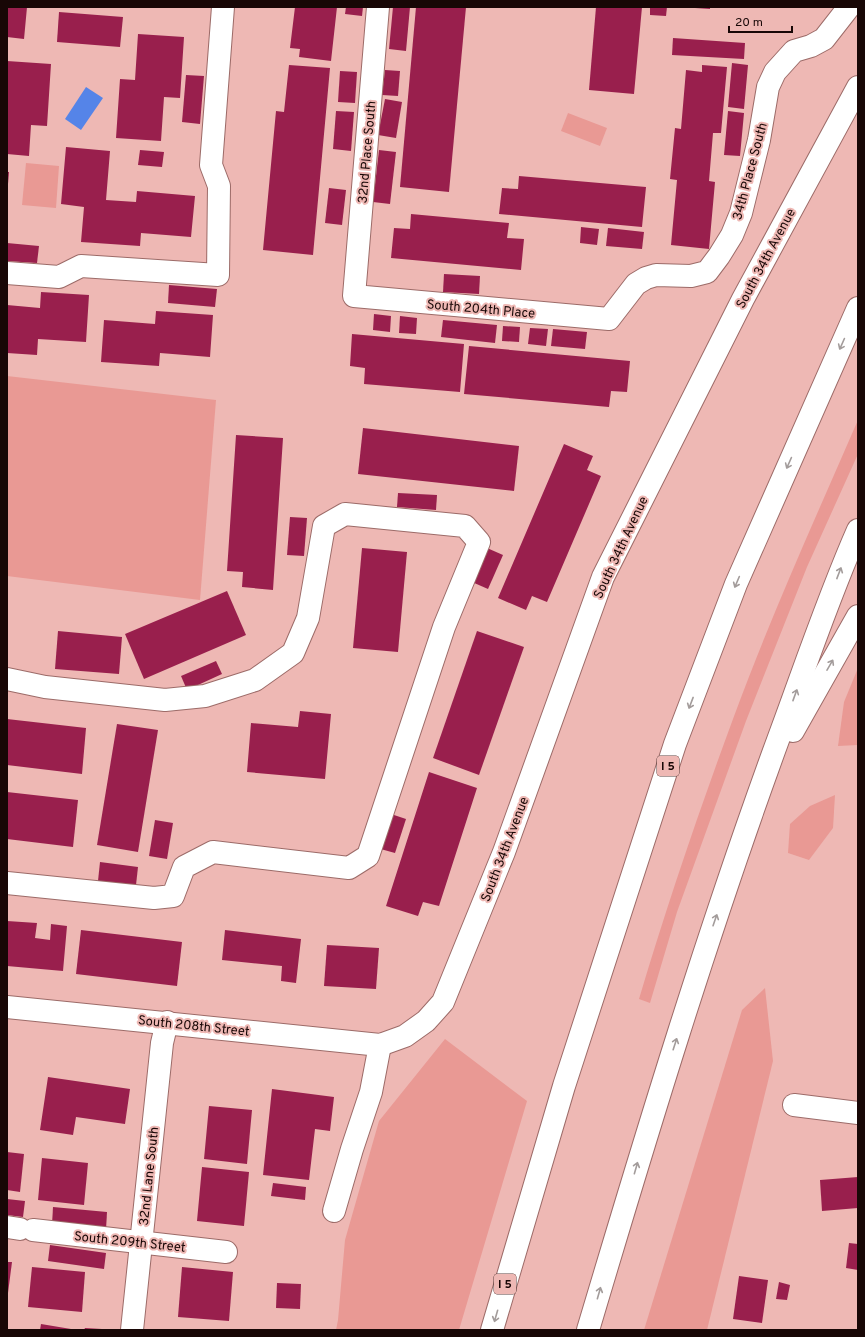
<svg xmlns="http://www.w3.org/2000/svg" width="865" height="1337" viewBox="0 0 865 1337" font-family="Overpass,sans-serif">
<rect width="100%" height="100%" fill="#eeb8b4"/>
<g fill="#e99994">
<path d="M568,113L607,128L600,146L561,131Z"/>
<path d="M26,163L59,166L56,208L22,205Z"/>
<path d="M7,376L216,400L200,600L7,576Z"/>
<path d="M858,420V454L807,567L746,721L677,912L650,1003L639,999C667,905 699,811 733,719C770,618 815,519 858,420Z"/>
<path d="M858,668V745L838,746L844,702Z"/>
<path d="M835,795L833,828L809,860L788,853L790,824L810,806Z"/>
<path d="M765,988L773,1061L707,1330H644L742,1010Z"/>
<path d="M445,1039L527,1101L459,1330H336L338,1320L345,1240L379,1121Z"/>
</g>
<path fill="#5584e8" d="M86,87L103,98L81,130L65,119Z"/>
<g fill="#991f4d">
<path d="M7,7H27L24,39L7,37Z"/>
<path d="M295,7H337L331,61L299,57L300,49L290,48Z"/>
<path d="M346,7H363L362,16L345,14Z"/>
<path d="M393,7H410L406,51L389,49Z"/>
<path d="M416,7H466L449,192L400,187Z"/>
<path d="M596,7H642L634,94L589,90Z"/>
<path d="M650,7H667L666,16L650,15Z"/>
<path d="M695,7H710V9L695,8Z"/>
<path d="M59,12L123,17L120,47L57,42Z"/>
<path d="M138,34L184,37L180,98L164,97L161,141L116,138L120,79L135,80Z"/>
<path d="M673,38L745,43L744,59L672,55Z"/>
<path d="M7,61L51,64L47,126L31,125L29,156L7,154Z"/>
<path d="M732,63L748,65L744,109L728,107Z"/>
<path d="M289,65L330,68L313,255L263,250L276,111L284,112Z"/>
<path d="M702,65L727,67L721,133H713L709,181L715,182L709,249L671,245L677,180L670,179L675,128L681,129L686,70L702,72Z"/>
<path d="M385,70L400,71L398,96L382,95Z"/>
<path d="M340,71L357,72L355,103L338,102Z"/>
<path d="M186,75L204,76L200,124L182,122Z"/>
<path d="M385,99L402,102L396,138L378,135Z"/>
<path d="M336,111L354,112L351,151L333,149Z"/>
<path d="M728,111L744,113L740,156L724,155Z"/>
<path d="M66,147L110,151L106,200L136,202L137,191L195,196L191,237L141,233L140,246L81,242L84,207L61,204Z"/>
<path d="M140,150L164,152L162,167L138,165Z"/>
<path d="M379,150L396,152L390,204L373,202Z"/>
<path d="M7,172H9L8,184H7Z"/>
<path d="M519,176L646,187L642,227L499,214L502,188L518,189Z"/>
<path d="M329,188L346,190L342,225L325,223Z"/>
<path d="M411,214L509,223L507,238L524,239L521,270L391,258L394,228L410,229Z"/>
<path d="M581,227L599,229L597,245L580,243Z"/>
<path d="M608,228L644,232L642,249L606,246Z"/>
<path d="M7,243L39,246L37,263L7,261Z"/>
<path d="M444,274L480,276L479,294L443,292Z"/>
<path d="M169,285L217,289L215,307L168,303Z"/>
<path d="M41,292L89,295L86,342L38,339L37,355L7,353V305L40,308Z"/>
<path d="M156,311L213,315L210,357L160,353L159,366L101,362L104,320L155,324Z"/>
<path d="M374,314L391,316L390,332L373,330Z"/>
<path d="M400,316L417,318L416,334L399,333Z"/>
<path d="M443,320L497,325L495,343L441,337Z"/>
<path d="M503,326L520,327L519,342L502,341Z"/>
<path d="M530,328L548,329L546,346L528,344Z"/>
<path d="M553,329L587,332L585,349L551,346Z"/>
<path d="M352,334L464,344L460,392L364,384L365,368L350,366Z"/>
<path d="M469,346L630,361L627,392L611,391L609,407L464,394Z"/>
<path d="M363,428L519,446L514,491L358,474Z"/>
<path d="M236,435L283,438L273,590L242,587L243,572L227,571Z"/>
<path d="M564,444L593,456L587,470L601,476L547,602L532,596L526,610L498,598Z"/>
<path d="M398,493L437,495L436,510L397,507Z"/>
<path d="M290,517L307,518L304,556L287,555Z"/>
<path d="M362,548L407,552L398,652L353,648Z"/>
<path d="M487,548L503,555L488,589L472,582Z"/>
<path d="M227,591L246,635L144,679L125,634Z"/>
<path d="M58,631L122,637L119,674L55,669Z"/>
<path d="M477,631L524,647L479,775L433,758Z"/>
<path d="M216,661L222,674L187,690L181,676Z"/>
<path d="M300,711L331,714L325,779L247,772L251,723L298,727Z"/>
<path d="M7,719L86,728L82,774L7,765Z"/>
<path d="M117,724L158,730L138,852L97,845Z"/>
<path d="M429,772L477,788L439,906L423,902L418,916L386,906Z"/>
<path d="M7,792L78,800L73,847L7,839Z"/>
<path d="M388,813L406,819L395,853L377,848Z"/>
<path d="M155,820L173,823L167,859L149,856Z"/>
<path d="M100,862L138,867L136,885L98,881Z"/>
<path d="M7,921L37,923L35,938L50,940L51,924L67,926L63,971L7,966Z"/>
<path d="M81,930L182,942L177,986L76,974Z"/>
<path d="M225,930L301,939L296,983L281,981L282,966L222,960Z"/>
<path d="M327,945L379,948L376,989L324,986Z"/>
<path d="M48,1077L130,1089L125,1124L76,1117L73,1135L40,1130Z"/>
<path d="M272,1089L334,1097L330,1131L315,1129L309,1180L263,1175Z"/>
<path d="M209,1106L252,1110L247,1164L204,1159Z"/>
<path d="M7,1152L24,1154L20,1192L7,1190Z"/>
<path d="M42,1158L88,1163L84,1205L38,1200Z"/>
<path d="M202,1167L249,1172L244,1226L197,1221Z"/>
<path d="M858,1177V1208L822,1211L820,1180Z"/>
<path d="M273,1183L306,1187L305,1200L271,1196Z"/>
<path d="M7,1199L25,1201L23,1217L7,1215Z"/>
<path d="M53,1207L107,1212L106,1230L52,1225Z"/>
<path d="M849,1243L858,1244V1270L846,1268Z"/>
<path d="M50,1245L106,1253L104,1269L48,1261Z"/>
<path d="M7,1262H12L8,1293H7Z"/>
<path d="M32,1267L85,1272L82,1312L28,1307Z"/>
<path d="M182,1267L233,1272L229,1321L178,1317Z"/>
<path d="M739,1276L768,1280L762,1323L733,1319Z"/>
<path d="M779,1282L790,1285L787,1300L776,1299Z"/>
<path d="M277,1283L301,1284L300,1309L276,1308Z"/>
<path d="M41,1324L71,1329V1330H40Z"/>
<path d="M85,1328L102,1329V1330H84Z"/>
</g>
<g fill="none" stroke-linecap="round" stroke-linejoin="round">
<defs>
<g id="minor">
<path d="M378,7L354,296L609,319L636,284L646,278L656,275L691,276L707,272L719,256L732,235L741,213L759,140L768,87L775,72L794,51L811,46L824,39L849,7"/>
<path d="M7,273L59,277L81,266L218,275L219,186L211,165L223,7"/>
<path d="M7,679L45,687L165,700L205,696L255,680L293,653L308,618L324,526L345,514L465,526L479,542L444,627L368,856L349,868L213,852L184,867L173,896L154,898L7,883"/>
<path d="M7,1007L380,1045L405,1036L426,1021L443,1002L504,852L603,577L743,299L858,87"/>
<path d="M794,1105L858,1113"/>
<path d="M334,1211L352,1149L371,1092L380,1045"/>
<path d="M7,1227L20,1229"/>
<path d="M33,1230L226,1252"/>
<path d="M132,1330L162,1043L167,1022"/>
</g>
<g id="highway">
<path d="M793,731L858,616"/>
<path d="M492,1330L564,1086L675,744L736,584L858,308"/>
<path d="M588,1330C647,1132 707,934 778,740C804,670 828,598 858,530"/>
</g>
</defs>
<use href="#minor" stroke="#9c6b68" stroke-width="24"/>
<use href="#highway" stroke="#9c6b68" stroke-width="24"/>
<use href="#minor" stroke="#fff" stroke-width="22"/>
<use href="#highway" stroke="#fff" stroke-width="22"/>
</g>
<defs><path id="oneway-shaft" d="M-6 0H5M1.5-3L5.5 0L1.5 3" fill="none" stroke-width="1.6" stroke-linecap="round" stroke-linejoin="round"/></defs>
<g stroke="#a39c9b">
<use href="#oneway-shaft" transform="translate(842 344) rotate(114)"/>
<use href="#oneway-shaft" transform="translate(789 463) rotate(114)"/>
<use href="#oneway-shaft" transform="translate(839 573) rotate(-69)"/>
<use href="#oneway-shaft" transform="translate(737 582) rotate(113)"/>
<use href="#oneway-shaft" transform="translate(830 665) rotate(-60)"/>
<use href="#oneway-shaft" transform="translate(795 695) rotate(-70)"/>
<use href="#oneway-shaft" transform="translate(691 703) rotate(111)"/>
<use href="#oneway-shaft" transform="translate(715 920) rotate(-71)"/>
<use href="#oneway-shaft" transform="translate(675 1044) rotate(-72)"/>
<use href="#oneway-shaft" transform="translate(636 1168) rotate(-74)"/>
<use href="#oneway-shaft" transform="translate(599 1293) rotate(-74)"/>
<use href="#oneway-shaft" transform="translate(496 1316) rotate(106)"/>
</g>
<g text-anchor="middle" stroke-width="4" stroke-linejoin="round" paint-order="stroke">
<g fill="#eeb8b4" stroke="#583c3a" stroke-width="1">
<rect x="657" y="756" width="22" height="20" rx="3"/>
<rect x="494" y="1274" width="22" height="20" rx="3"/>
</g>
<g font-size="12" font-weight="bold" fill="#180706">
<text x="668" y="770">I 5</text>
<text x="505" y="1288">I 5</text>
</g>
<g font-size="13" fill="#180706" stroke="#eeb8b4">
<text transform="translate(366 152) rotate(-85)" y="5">32nd Place South</text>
<text transform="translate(749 171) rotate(-75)" y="5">34th Place South</text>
<text transform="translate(765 258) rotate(-62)" y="5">South 34th Avenue</text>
<text transform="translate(481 308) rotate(5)" y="5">South 204th Place</text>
<text transform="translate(620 547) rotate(-65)" y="5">South 34th Avenue</text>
<text transform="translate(504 849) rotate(-69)" y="5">South 34th Avenue</text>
<text transform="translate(194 1025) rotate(6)" y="5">South 208th Street</text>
<text transform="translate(148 1176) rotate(-84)" y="5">32nd Lane South</text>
<text transform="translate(130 1241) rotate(6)" y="5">South 209th Street</text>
</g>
</g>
<rect width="865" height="1337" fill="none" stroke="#180706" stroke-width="16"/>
<path d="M729 26v6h63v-6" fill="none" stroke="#180706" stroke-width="2"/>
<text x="735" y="26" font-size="12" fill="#180706" stroke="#eeb8b4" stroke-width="3" paint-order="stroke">20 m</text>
</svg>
